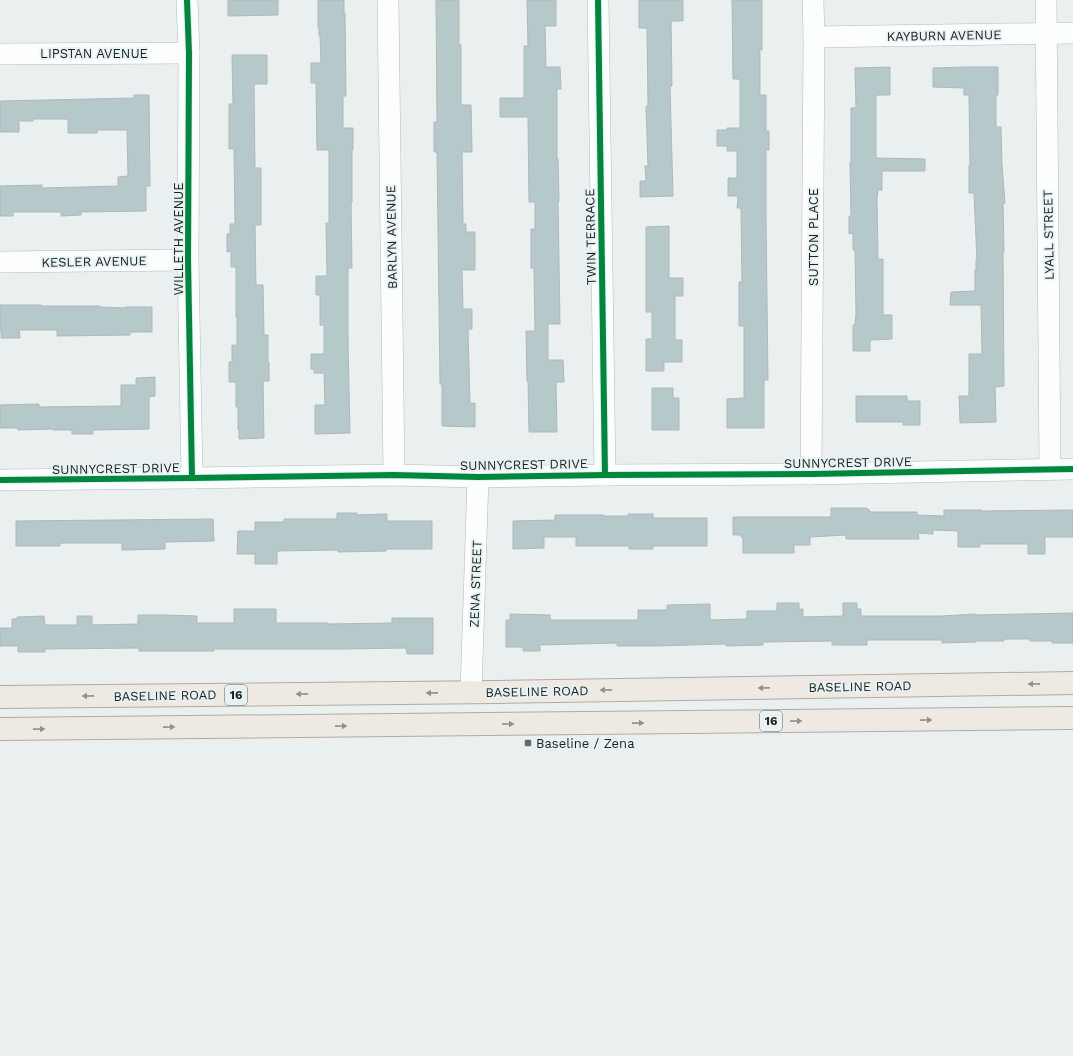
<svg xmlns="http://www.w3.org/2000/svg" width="1073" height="1056" viewBox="0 0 1073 1056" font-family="'Work Sans',sans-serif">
<rect width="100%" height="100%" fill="#eaf0f0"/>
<g fill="#b5c8ca" stroke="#b2b7b7">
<path d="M228,0H278V15L228,16Z"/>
<path d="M318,0H344V13H345L346,96H343V128H353V150H352V202L351,201L352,268H348V341L350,433L315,434V405H325L324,373H314V369H311V354H324V325H320V295H316V276H327L326,223H329V150H317L316,83H311V63H321L320,36H319V28H318Z"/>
<path d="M436,0H459V45H461V105H471L472,152H462L463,224H466V232H475V270H462L463,309H472V329H468L470,403H475V427L442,426V384H440L437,152H434V122H437Z"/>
<path d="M527,0H556V26H545L546,67H560L561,89H557V159H558L559,201H558L560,324H548V360H563L564,382H556L557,432H529L528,381H527L526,331H535L534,268H531V229H535V202H529L528,117H500V98H524V46H528Z"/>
<path d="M639,0H683V21H671L672,86H670L673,196L640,197V181H646L645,166H648L646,106H648L647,28H639Z"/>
<path d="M732,0H762V50L760,49V95H766V131H769V150H766V218L768,380H764V428H727V399L744,398V326H739V282H742L741,208H737L738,196H728V178H737V151H727V146H717V130H727V128H740V79H733Z"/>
<path d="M232,55H267V84H254L255,168H261V225H255L256,285H263L264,335H268V362H269V381H263L264,438L239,439V430H238V407H236V382H229V362H232V345H237V317H236V267H231V251L227,252V234H230V224H235L234,149H229V104H233Z"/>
<path d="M890,67V95H876V158L925,159V171H882V190H878L877,198L878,259H883V315H892V339L870,340V351H853V325H855L856,315L855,250H853V233L849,234V216H851L850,163H851V108H856L855,68Z"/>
<path d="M964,67H998V95H996V127H1001L1002,165L1005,203H1003L1004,252H1003L1004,386L995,387L996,422L960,423L959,396H969V354H982L981,305H950L951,292L975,291V270H976V260L977,261L974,193H969V165H970L969,95H964V88L933,87V68Z"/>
<path d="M134,95H149L150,186H146V211L81,212V215L61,216V212H13V216H0V186L42,185V188L118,186V177L128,176L127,130H97V133H68V119H33V121H19V132H0V101L134,98Z"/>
<path d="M669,226V278H683V296H675V340H682V362H664V371H646V339H652V312H646V227Z"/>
<path d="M0,305H41V306H100V307L124,308L125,307H152V332H130V335L57,336V330H19L20,338H1V330H0Z"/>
<path d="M155,377V396L149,397V429L93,430V434H72V430H53V429L18,430V428H0V405L39,404V407L121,406V385H136V378Z"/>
<path d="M652,388H673V398H679V430H652Z"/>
<path d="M856,396H907V401H920V425H903V422H856Z"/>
<path d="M831,508H867L871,512H917V515L944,516V510H982V511L1073,510V537H1045V554H1028V544H980V547H958V531L933,530V534L918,533L919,539H846V535L810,537V545H794V553H743V537H741V535H733V517H831Z"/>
<path d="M337,513H357V515L387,514V521H432V549H386V551L338,552V550L277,551V564H255V554H237L238,531H255V522H284V519H337Z"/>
<path d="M628,514H653V518H707V546H653V549H629V546H576V537H544V548L513,549V521L555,520V515H604V516H628Z"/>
<path d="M213,519L214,541L165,542V549L122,550V543H60V546H16V521Z"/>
<path d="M777,603H799V609H803V617L843,616V603H857V609H861V616H941L975,614V615L1073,613V643H1052V641H1030V639H1004V641H976V642L942,643V640H867V645H832V641L763,642V645L726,646V644L654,646H617V643L540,645V651H523V647H506V620H510V614L550,615V620H638V610H667V605L710,604V620L747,619V611H777Z"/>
<path d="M234,609H276V623H328V624L392,623V618H433V654H407L406,648L343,649H214V651H139V648L45,649V652H18V646H0V628H12V619H17V617L44,616L45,625H77V616H92V625L138,624V615H166L197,616V623H234Z"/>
</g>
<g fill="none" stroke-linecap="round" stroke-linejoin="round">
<defs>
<g id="minor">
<path d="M187,0L189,53L188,260L192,478"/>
<path d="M388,0L394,475"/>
<path d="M598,0L605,475"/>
<path d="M1046,0L1050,469"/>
<path d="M814,37L1073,33"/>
<path d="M0,54L189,53"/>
<path d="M0,262L188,260"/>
<path d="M811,474L814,37L813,0"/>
<path d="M0,480L192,478L394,475L478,477L605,475L811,474L1073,469"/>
<path d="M471,692L478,477"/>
</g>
<g id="major">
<path d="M0,697L497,692L1073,683"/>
<path d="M0,729L1073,718"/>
</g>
</defs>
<use href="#minor" stroke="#b6baba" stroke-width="22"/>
<use href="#major" stroke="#b3aba0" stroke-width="24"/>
<use href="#minor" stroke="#fcfdfd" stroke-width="21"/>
<use href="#major" stroke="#eee9e3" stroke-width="22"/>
<defs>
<g id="cycleway">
<path d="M187,0L189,53L188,260L192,478"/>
<path d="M598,0L605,475"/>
<path d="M0,480L192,478L394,475L478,477L605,475L811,474L1073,469"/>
</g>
</defs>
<use href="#cycleway" stroke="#e7f2f3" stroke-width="8"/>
<use href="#cycleway" stroke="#00873e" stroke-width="6"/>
</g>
<defs><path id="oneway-solid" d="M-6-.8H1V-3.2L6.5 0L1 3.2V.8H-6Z"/></defs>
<g fill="#908f8c">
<use href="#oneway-solid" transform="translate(1034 684) rotate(179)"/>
<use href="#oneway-solid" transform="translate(764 688) rotate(179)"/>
<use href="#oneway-solid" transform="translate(606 690) rotate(179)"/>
<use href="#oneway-solid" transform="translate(432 693) rotate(179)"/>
<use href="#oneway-solid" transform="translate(302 694) rotate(179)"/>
<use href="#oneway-solid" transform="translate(88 696) rotate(179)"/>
<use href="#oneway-solid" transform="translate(926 720) rotate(-1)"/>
<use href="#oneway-solid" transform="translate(796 721) rotate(-1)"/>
<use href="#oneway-solid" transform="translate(638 723) rotate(-1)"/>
<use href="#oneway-solid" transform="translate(508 724) rotate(-1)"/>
<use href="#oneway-solid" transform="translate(341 726) rotate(-1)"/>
<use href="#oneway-solid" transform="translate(169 727) rotate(-1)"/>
<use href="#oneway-solid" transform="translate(39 729) rotate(-1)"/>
</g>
<rect fill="#656969" stroke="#e7f2f3" stroke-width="1.5" x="524" y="739" width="8" height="8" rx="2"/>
<g text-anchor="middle" stroke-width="3.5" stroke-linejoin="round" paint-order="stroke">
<g fill="#e7f2f3" stroke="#5a6060" stroke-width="1">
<rect x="225" y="685" width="22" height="20" rx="3"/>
<rect x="760" y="711" width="22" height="20" rx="3"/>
</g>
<g font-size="12" font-weight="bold" fill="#1d2121">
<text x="236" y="699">16</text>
<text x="771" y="725">16</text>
</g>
<g font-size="13" fill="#1d2121" stroke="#e7f2f3">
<text transform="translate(944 35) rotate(-1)" y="5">KAYBURN AVENUE</text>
<text x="94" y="58">LIPSTAN AVENUE</text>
<text transform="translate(1048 235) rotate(-91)" y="5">LYALL STREET</text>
<text transform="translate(391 237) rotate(-91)" y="5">BARLYN AVENUE</text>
<text transform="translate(590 237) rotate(-91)" y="5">TWIN TERRACE</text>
<text transform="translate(813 237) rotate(-90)" y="5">SUTTON PLACE</text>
<text transform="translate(178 239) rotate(-90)" y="5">WILLETH AVENUE</text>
<text transform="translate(94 261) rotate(-1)" y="5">KESLER AVENUE</text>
<text transform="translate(848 462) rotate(-1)" y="5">SUNNYCREST DRIVE</text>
<text transform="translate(524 464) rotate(-1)" y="5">SUNNYCREST DRIVE</text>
<text transform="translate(116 468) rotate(-1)" y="5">SUNNYCREST DRIVE</text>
<text transform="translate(475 584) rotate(-88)" y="5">ZENA STREET</text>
<text transform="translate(860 686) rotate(-1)" y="5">BASELINE ROAD</text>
<text transform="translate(537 691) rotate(-1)" y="5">BASELINE ROAD</text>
<text transform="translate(165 695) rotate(-1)" y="5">BASELINE ROAD</text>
</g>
<g font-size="13" fill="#1d2121" stroke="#e7f2f3" text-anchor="start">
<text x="536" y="748">Baseline / Zena</text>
</g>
</g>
</svg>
